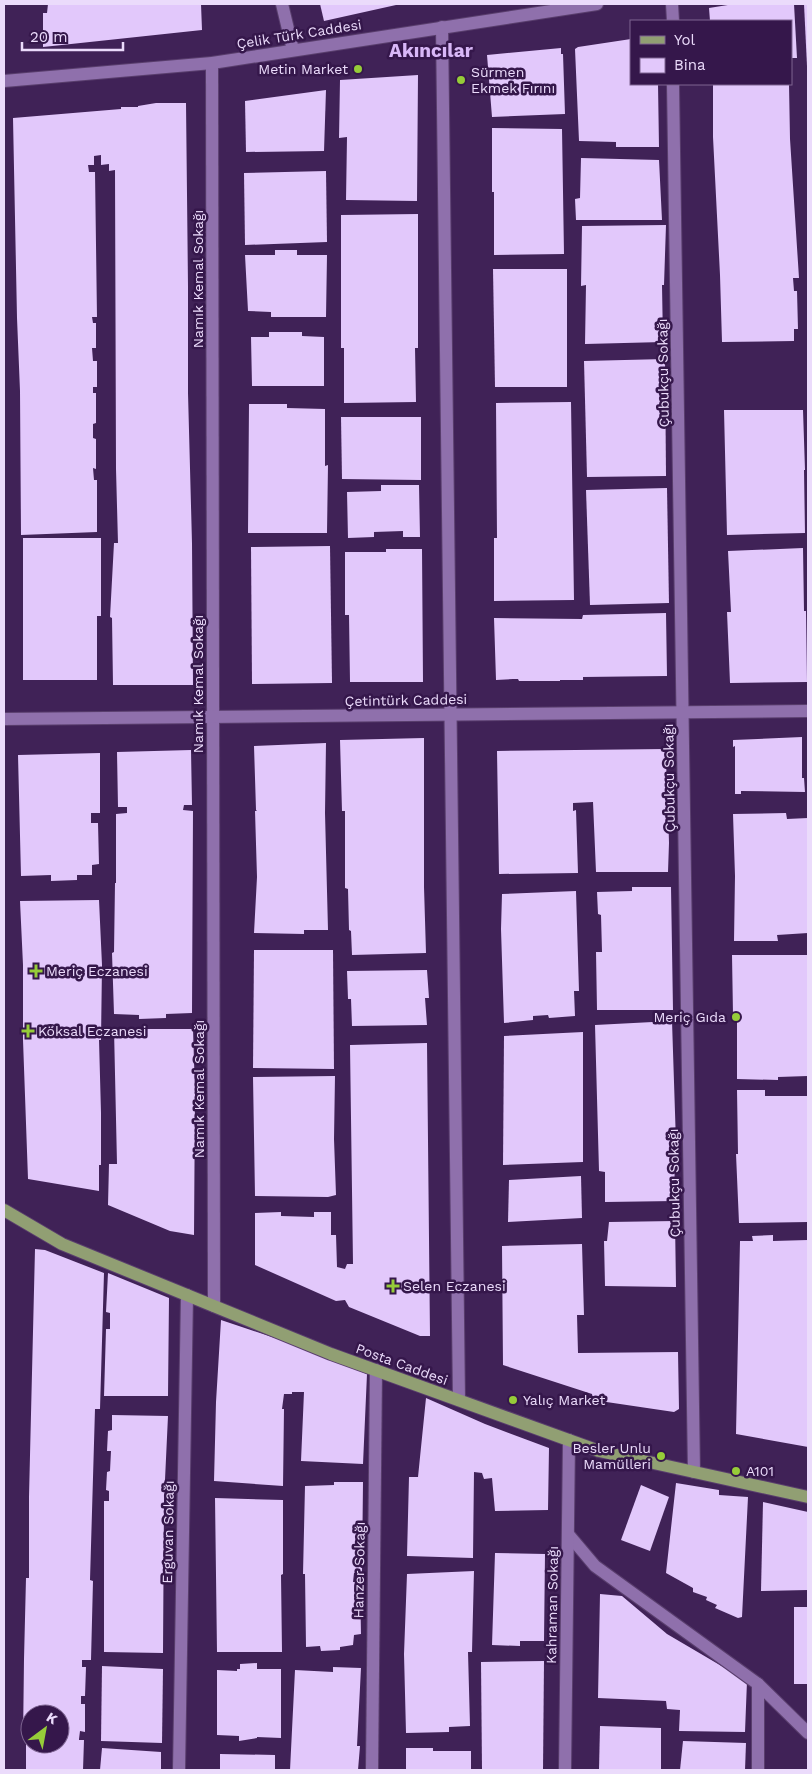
<svg xmlns="http://www.w3.org/2000/svg" width="812" height="1774" viewBox="0 0 812 1774" font-family="'Work Sans',sans-serif">
<rect width="100%" height="100%" fill="#402257"/>
<g fill="#e2c8fb" fill-rule="evenodd">
<path d="M48,4H201L202,30L43,47V13H47Z"/>
<path d="M320,4H396V5L324,21Z"/>
<path d="M734,4H794L797,58H791V21H710L709,8Z"/>
<path d="M804,4H808V66H807Z"/>
<path d="M631,39V84H658L659,147H616V142L579,141L575,49L578,47Z"/>
<path d="M561,48V54H563L565,114L492,117L487,55Z"/>
<path d="M418,75L417,201L346,200L347,137L339,138L340,80Z"/>
<path d="M713,84H789L790,139L799,278H793L794,291H797L798,329H794V341L722,342L720,275L713,137Z"/>
<path d="M326,90L324,151L246,152L245,101Z"/>
<path d="M156,103H186L188,286V393L192,543L193,685H113L112,618L110,617L114,543H118L116,469L115,170L109,171V164L101,165V155L94,156V165H88L89,172H95L97,317H92L93,323H96V348H92L93,361H97V387H93V393H96V423L93,424V438L96,439V469L93,468L94,480H97V532L21,535L20,391L17,318L13,118L121,109V107H138V106Z"/>
<path d="M492,128L562,129L564,254L494,255V192H492Z"/>
<path d="M581,158L659,160L662,220H576L575,199L580,198Z"/>
<path d="M326,171L327,242L245,245L244,173Z"/>
<path d="M418,214V348H415L416,402L344,403V348H341V215Z"/>
<path d="M666,225L664,285H662L663,342L585,344L586,285L581,286L582,226Z"/>
<path d="M275,250H297V255H327L326,317H271V312L248,311L245,255H275Z"/>
<path d="M493,269H567V387H495Z"/>
<path d="M269,332H302V336L324,337V386H252L251,337H269Z"/>
<path d="M665,359L666,476L587,477L584,361Z"/>
<path d="M571,402L574,600L494,601V538H497L496,403Z"/>
<path d="M249,404H287V408L325,409V466L328,465L327,533H248Z"/>
<path d="M724,410H803L805,470H804L805,533L727,535Z"/>
<path d="M341,417H421V480L342,479Z"/>
<path d="M381,485H419L420,537H403V531L374,532V537L348,538L347,492L381,491Z"/>
<path d="M667,488L669,603L590,605L586,490Z"/>
<path d="M23,538H101V616H97V680H23Z"/>
<path d="M330,546L332,683L252,684L251,547Z"/>
<path d="M803,548L804,611H806L807,682L730,683L727,612H731L728,551Z"/>
<path d="M386,549H422L423,682H350L349,615H345V552H386Z"/>
<path d="M666,613L667,676L583,677V680H560V681H519L518,679H513L496,680L494,618L582,619L583,615Z"/>
<path d="M802,737V778H804L805,792L741,791V794H735V746L733,747V740Z"/>
<path d="M424,738V887L426,953L352,955L351,931L349,930L348,889L345,888V811H342L340,740Z"/>
<path d="M326,743L325,813L328,930H304V934L254,933L257,877L255,811H257L256,810L254,746Z"/>
<path d="M666,749L667,808H668L669,843L668,872H596L593,802L573,803V811L576,810L578,873L499,874L497,751Z"/>
<path d="M191,750L192,805H184L183,810L193,811L192,1013L166,1014V1018L139,1019V1015L114,1014L112,953L114,952L115,883H116V814L127,813V807H118L117,752Z"/>
<path d="M100,753V813H91V823H98L99,864L92,865V875H77V880L51,881V875L21,876L18,755Z"/>
<path d="M786,813L787,819L808,818V933L777,935L778,941H734L735,876L733,814Z"/>
<path d="M632,887H671L673,1010H597L596,952H602L601,915L598,914L597,892L632,891Z"/>
<path d="M576,891L579,991H574L575,1016L549,1018L548,1015L533,1016V1020L504,1023L501,929L502,894Z"/>
<path d="M99,900L102,965L101,1040H99L101,1113V1165H99V1191L28,1179L23,1040V965L20,901Z"/>
<path d="M254,950H333L334,1069L253,1068Z"/>
<path d="M732,955H808V1076L778,1077V1080L737,1079V1015H733Z"/>
<path d="M427,970L429,998H425L427,1025L352,1026L351,999H348L347,971Z"/>
<path d="M672,1021L676,1143L674,1144L675,1201L605,1202V1172L599,1171L595,1025Z"/>
<path d="M114,1029H193L195,1093L194,1235L170,1231L108,1205L109,1164H117Z"/>
<path d="M583,1032V1162L503,1165L504,1036Z"/>
<path d="M427,1043L430,1336H420L349,1307L345,1300L336,1301L255,1265V1213L281,1212V1216L314,1217V1212H331V1235H336L337,1267L345,1269L347,1264H353L350,1045Z"/>
<path d="M335,1076L334,1139L336,1195L328,1197L255,1196L253,1077Z"/>
<path d="M737,1090H765V1096H808V1222L739,1223L736,1154H738Z"/>
<path d="M581,1176L582,1218L508,1222L509,1180Z"/>
<path d="M675,1221L676,1287L605,1286L604,1241H607L609,1222Z"/>
<path d="M773,1235V1241L808,1240V1447L736,1434L740,1241H753L752,1236Z"/>
<path d="M582,1244L584,1315H577L578,1353L678,1352L679,1409L674,1412L593,1400L592,1394L503,1365L502,1246Z"/>
<path d="M35,1249L45,1250L104,1273L100,1409H95L90,1580L93,1581L91,1660H82V1667H86L85,1696H81V1704H85V1732L80,1731L79,1739V1740H84L83,1770H26V1739L23,1740L24,1659L26,1578H29V1497ZM30,1714H60V1744H30Z"/>
<path d="M108,1273L169,1298L168,1396H104L106,1329H110V1313L106,1312Z"/>
<path d="M221,1320L296,1345L367,1374L363,1464L301,1461L304,1392H292V1394H284L282,1409H284L283,1486L214,1481L216,1402Z"/>
<path d="M426,1398L485,1424L549,1448L548,1510L495,1511L492,1478L484,1479L482,1473L474,1472L473,1558L407,1556L409,1477H418Z"/>
<path d="M112,1415L168,1416L164,1501L163,1653L104,1652V1501H109V1491L106,1490L107,1472L110,1471L111,1451H107L108,1431L112,1430Z"/>
<path d="M334,1482H363L362,1573H354L353,1582H360L361,1634L354,1635L353,1645L340,1647V1650L321,1651L320,1646L306,1647L305,1574H303L305,1486L334,1485Z"/>
<path d="M676,1483L719,1490V1495L748,1497L742,1617L738,1618L715,1608L717,1605L706,1600L707,1597L693,1592V1588L666,1573Z"/>
<path d="M641,1485L669,1497L650,1551L621,1540Z"/>
<path d="M215,1498L283,1500V1574L281,1575L282,1652H217Z"/>
<path d="M763,1502L808,1512V1590L761,1591Z"/>
<path d="M495,1553L545,1554L544,1641H520V1646L492,1645Z"/>
<path d="M474,1571L472,1652H468L470,1726L449,1727V1732L406,1733L404,1654L407,1574Z"/>
<path d="M600,1594L622,1596L667,1634L747,1681L745,1732L679,1731L680,1710L667,1709L666,1701L598,1698Z"/>
<rect x="794" y="1607" width="14" height="77"/>
<path d="M544,1661L543,1770H482L481,1662Z"/>
<path d="M257,1663V1669H281V1738L257,1737V1738L239,1741V1736L217,1735V1670L237,1671V1669H240V1664Z"/>
<path d="M102,1666L163,1669L162,1743L101,1741Z"/>
<path d="M333,1667L361,1668L357,1746H360L358,1770H290L295,1670L333,1672Z"/>
<path d="M600,1726L661,1728V1770H599Z"/>
<path d="M683,1741L746,1743L745,1770H680Z"/>
<path d="M102,1748L161,1752V1770H100Z"/>
<path d="M406,1748H433V1751H471V1770H406Z"/>
<path d="M220,1754L275,1755V1770H220Z"/>
</g>
<g fill="none" stroke-linecap="round" stroke-linejoin="round">
<defs>
<g id="minor">
<path d="M282,4L293,50"/>
<path d="M672,4L673,21"/>
<path d="M442,27L459,1400"/>
<path d="M212,63L214,1306"/>
<path d="M4,81L212,63L597,4"/>
<path d="M673,84L694,1472"/>
<path d="M4,719L808,711"/>
<path d="M568,1534L595,1566L758,1684L808,1733"/>
<path d="M179,1770L187,1295"/>
<path d="M372,1770L376,1370"/>
<path d="M565,1770L569,1440"/>
<path d="M758,1770V1684"/>
</g>
<path id="major" d="M4,1210L62,1244L331,1354L599,1451L808,1497"/>
</defs>
<use href="#minor" stroke="#593e6d" stroke-width="14"/>
<use href="#major" stroke="#593e6d" stroke-width="14"/>
<use href="#minor" stroke="#8f70ac" stroke-width="12"/>
<use href="#major" stroke="#919f73" stroke-width="12"/>
</g>
<g fill="#96cc39" stroke="#35174b" stroke-width="2">
<circle cx="358" cy="69" r="5"/>
<circle cx="461" cy="80" r="5"/>
<path d="M33.5 963.5h5v5h5v5h-5v5h-5v-5h-5v-5h5z"/>
<circle cx="736" cy="1017" r="5"/>
<path d="M25.5 1023.5h5v5h5v5h-5v5h-5v-5h-5v-5h5z"/>
<path d="M390.5 1278.5h5v5h5v5h-5v5h-5v-5h-5v-5h5z"/>
<circle cx="513" cy="1400" r="5"/>
<circle cx="661" cy="1456" r="5"/>
<circle cx="736" cy="1471" r="5"/>
</g>
<g text-anchor="middle" stroke-width="5" stroke-linejoin="round" paint-order="stroke">
<g font-size="14" fill="#ebdbfb" stroke="#35174b">
<text transform="translate(299 34) rotate(-9)" y="5">Çelik Türk Caddesi</text>
<text transform="translate(198 279) rotate(-90)" y="5">Namık Kemal Sokağı</text>
<text transform="translate(663 373) rotate(-91)" y="5">Çubukçu Sokağı</text>
<text transform="translate(198 684) rotate(-90)" y="5">Namık Kemal Sokağı</text>
<text transform="translate(406 700) rotate(-1)" y="5">Çetintürk Caddesi</text>
<text transform="translate(669 778) rotate(-91)" y="5">Çubukçu Sokağı</text>
<text transform="translate(199 1089) rotate(-90)" y="5">Namık Kemal Sokağı</text>
<text transform="translate(674 1183) rotate(-91)" y="5">Çubukçu Sokağı</text>
<text transform="translate(402 1364) rotate(20)" y="5">Posta Caddesi</text>
<text transform="translate(168 1532) rotate(-89)" y="5">Erguvan Sokağı</text>
<text transform="translate(359 1570) rotate(-89)" y="5">Hanzer Sokağı</text>
<text transform="translate(552 1605) rotate(-89)" y="5">Kahraman Sokağı</text>
</g>
<g font-size="14" fill="#ebdbfb" stroke="#35174b" text-anchor="start">
<text x="348" y="74" text-anchor="end">Metin Market</text>
<text x="471" y="77">Sürmen<tspan x="471" dy="16">Ekmek Fırını</tspan></text>
<text x="46" y="976">Meriç Eczanesi</text>
<text x="726" y="1022" text-anchor="end">Meriç Gıda</text>
<text x="38" y="1036">Köksal Eczanesi</text>
<text x="403" y="1291">Selen Eczanesi</text>
<text x="523" y="1405">Yalıç Market</text>
<text x="651" y="1453" text-anchor="end">Besler Unlu<tspan x="651" dy="16">Mamülleri</tspan></text>
<text x="746" y="1476">A101</text>
</g>
<g font-size="19" font-weight="bold" fill="#d8b7f7" stroke="#35174b">
<text x="431" y="57">Akıncılar</text>
</g>
</g>
<rect width="812" height="1774" fill="none" stroke="#ebdbfb" stroke-width="10"/>
<rect x="630" y="20" width="162" height="65" fill="#35174b" stroke="#7e6591"/>
<rect x="640" y="36" width="25" height="8" fill="#919f73" stroke="#7e6591"/>
<text x="674" y="45" font-size="15" fill="#ebdbfb">Yol</text>
<rect x="640" y="58" width="25" height="15" fill="#e2c8fb" stroke="#7e6591"/>
<text x="674" y="70" font-size="15" fill="#ebdbfb">Bina</text>
<g transform="translate(45 1729) rotate(32)"><circle r="24" fill="#35174b" stroke="#7e6591"/>
<path d="M0-4L9 19L0 12L-9 19Z" fill="#96cc39"/>
<text y="-8" font-size="14" font-weight="bold" text-anchor="middle" fill="#ebdbfb">K</text>
</g>
<path d="M22 42v8h101v-8" fill="none" stroke="#ebdbfb" stroke-width="2.5"/>
<text x="30" y="42" font-size="15" fill="#ebdbfb" stroke="#35174b" stroke-width="4" paint-order="stroke">20 m</text>
</svg>
